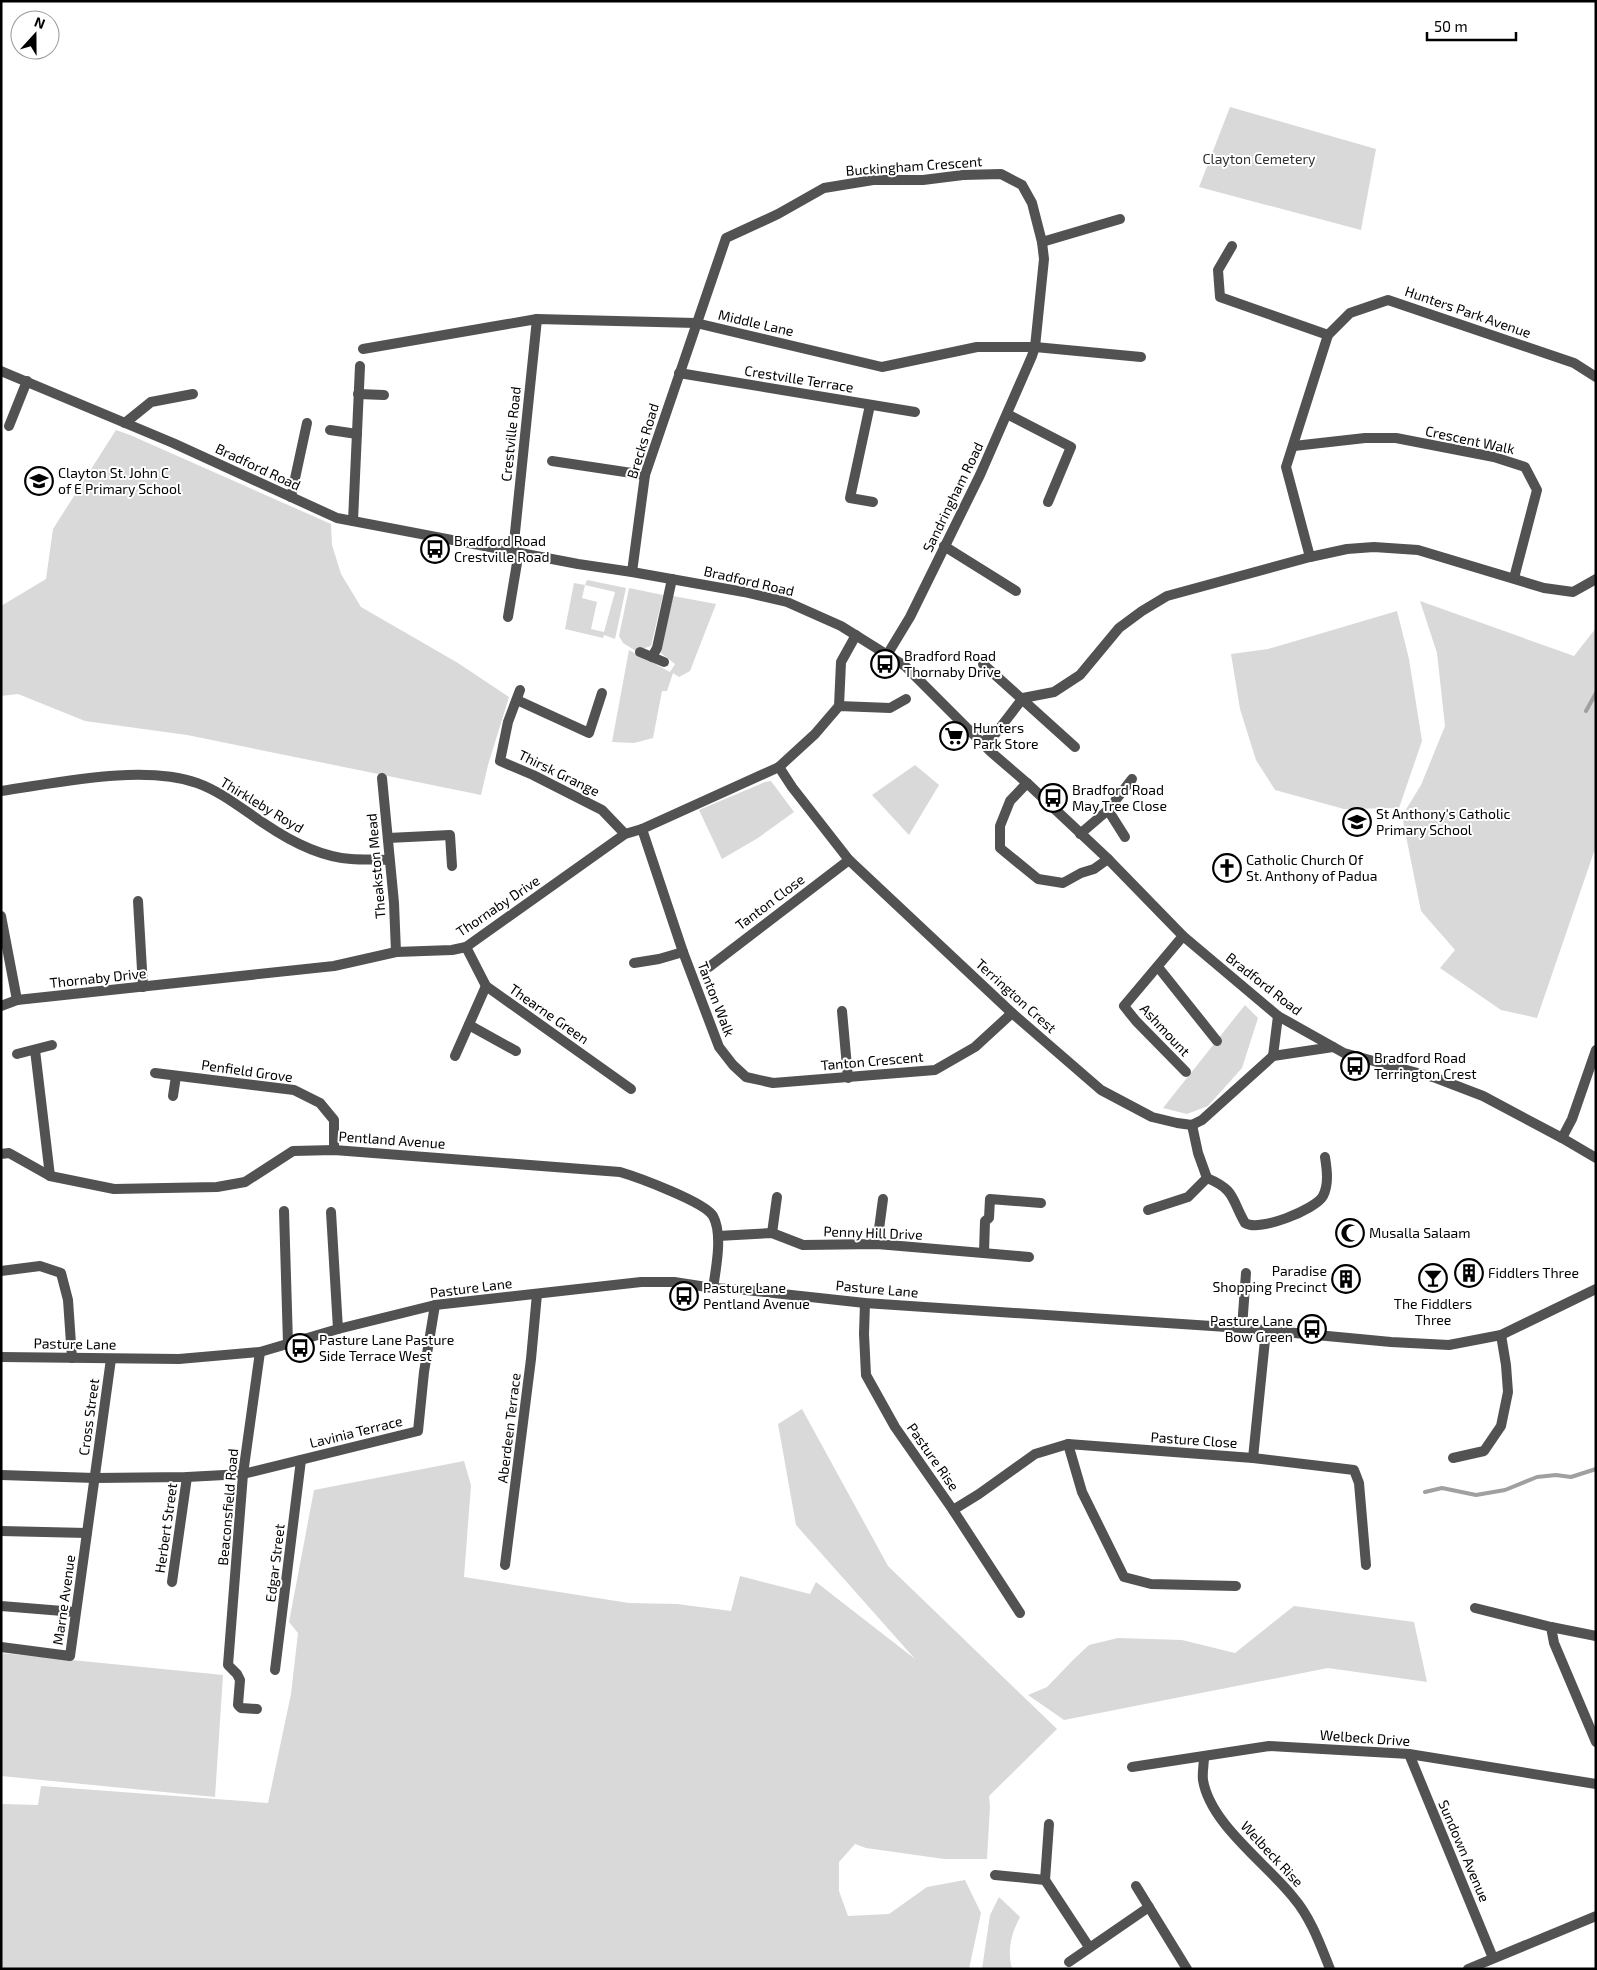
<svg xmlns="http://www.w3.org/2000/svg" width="1597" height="1970" viewBox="0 0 1597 1970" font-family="'Exo 2',sans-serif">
<rect width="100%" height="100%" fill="#fff"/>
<g fill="#d9d9d9" fill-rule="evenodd">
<path d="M1230,107L1376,149L1361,230L1199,187Z"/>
<path d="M116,430L130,435L331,524L332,545L341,574L361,607L458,663L509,697L488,765L481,795L187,735L85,721L18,694L1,696V606L46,579L53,529Z"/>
<path d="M587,580L626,588L615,639L604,635L603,638L565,629L574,583L585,585ZM585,585L615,592L604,632L591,629L597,602L582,598Z"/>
<path d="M629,588L663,595L651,646L636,651L623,643L619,636Z"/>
<path d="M673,596L716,604L690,671L679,677L673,673L667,691H662L653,738L634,743L612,742L629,650L670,672L675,664L661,653Z"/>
<path d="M1420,601L1574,656L1596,628V846L1537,1018L1501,1010L1440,968L1455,950L1421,911L1402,816L1421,785L1445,726L1437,653Z"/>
<path d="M1397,611L1409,659L1422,741L1399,808L1344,809L1275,790L1256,760L1240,709L1231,654L1268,649Z"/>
<path d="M915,765L939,785L909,835L872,795Z"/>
<path d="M771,781L794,812L758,838L722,859L699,810L765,782Z"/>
<path d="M1245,1005L1258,1018L1242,1068L1208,1106L1187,1114L1163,1108Z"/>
<path d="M802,1409L888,1566L1057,1729L989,1796L990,1806L987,1859H944L866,1848L855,1844L839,1862V1891L848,1916L889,1914L927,1887L965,1880L981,1913L969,1969H4L1,1967V1804L38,1805L41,1786L268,1803L291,1694L298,1633L289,1622L314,1490L464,1461L471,1485L464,1577L629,1603L677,1604L731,1611L740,1576L810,1594L816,1582L915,1659L796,1525L778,1424Z"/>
<path d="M1294,1606L1414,1622L1427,1682L1328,1668L1064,1720L1028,1695L1047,1687L1073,1660L1089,1645L1118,1638L1182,1640L1235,1653Z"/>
<path d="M1,1653L223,1675L215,1797L1,1776Z"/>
<path d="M999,1897L1020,1917C1011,1934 1007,1950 1012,1969H982L990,1915Z"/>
</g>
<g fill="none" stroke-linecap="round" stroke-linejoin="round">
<g stroke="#a0a0a0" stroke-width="4">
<path d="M1586,711L1596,693"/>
<path d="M1425,1492L1442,1488L1476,1495L1505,1490L1537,1477L1556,1475L1571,1477L1596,1469"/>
</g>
<g stroke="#525252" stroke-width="10">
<path d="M1042,242L1120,219"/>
<path d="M1232,246L1218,270L1220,297L1328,335"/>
<path d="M363,349L537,319L696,323L882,367L977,347H1035L1141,357"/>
<path d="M679,373L915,412"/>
<path d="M358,394L384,395"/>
<path d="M870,405L850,498L873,502"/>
<path d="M1007,414L1071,447L1048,502"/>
<path d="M125,423L151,402L193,394"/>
<path d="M9,426L27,381"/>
<path d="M330,430L357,434"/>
<path d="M1294,446L1365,438H1396L1494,457L1525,467L1537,490L1514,578"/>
<path d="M552,461L645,475"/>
<path d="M291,497L307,423"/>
<path d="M353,521L360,366"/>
<path d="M944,546L1016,591"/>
<path d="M513,552L537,319"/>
<path d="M1310,557L1286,467L1328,335L1350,313L1388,300L1574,363L1596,377"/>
<path d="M632,572L645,475L726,238L778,214L824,188L873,180H923L963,175L1001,174L1022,185L1032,203L1042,242L1044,259L1035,347L1032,356L980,475L910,617L887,655"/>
<path d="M508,617L517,563L514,552"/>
<path d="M640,652L652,657L657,648L672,579"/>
<path d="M652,657L664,662"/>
<path d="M983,664L1075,747"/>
<path d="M520,690L508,722L500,761L533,775L602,810L625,834"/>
<path d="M517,700L589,733L602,693"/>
<path d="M839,706L841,662L856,635"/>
<path d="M982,742L996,733L1023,698L1054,692L1080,675L1119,628L1142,611L1167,596L1310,557L1347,549L1374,547L1418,550L1544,588L1573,592L1596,579"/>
<path d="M779,767L792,787L849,860L1012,1013L1101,1090L1152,1117L1177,1123L1192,1125L1202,1120L1273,1056"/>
<path d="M382,778L394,903L396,952"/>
<path d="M1027,783L1010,801L1000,826V848L1038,879L1063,883L1081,873L1094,869L1108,859"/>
<path d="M1,791C58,783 142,764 197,783C222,792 242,809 265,824C290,841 321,857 351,859C364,860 377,859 389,860"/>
<path d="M1108,810L1125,837"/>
<path d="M642,829L683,952L719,1047L733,1065L746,1077L773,1083L935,1070L975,1047L1012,1013"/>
<path d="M1080,834L1108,810L1132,779"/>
<path d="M388,838L450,835L452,866"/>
<path d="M138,901L143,987"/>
<path d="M1,916L17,1000"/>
<path d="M1183,936L1124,1006L1136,1021L1186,1072"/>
<path d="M466,947L486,986L631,1089"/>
<path d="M634,963L659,959L683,952"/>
<path d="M709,967L849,860"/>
<path d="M1158,967L1217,1041"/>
<path d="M1,1006L17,1000L334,966L396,952L452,950L466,947L625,834L642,829L779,767L815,734L839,706L890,708L906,699"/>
<path d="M842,1011L848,1078"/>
<path d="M1278,1016L1273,1056L1333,1047"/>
<path d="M469,1025L516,1051"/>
<path d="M35,1050L50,1176"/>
<path d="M17,1054L52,1045"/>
<path d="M455,1056L486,986"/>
<path d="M155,1073L294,1090L320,1103L334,1120V1150"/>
<path d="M173,1096L176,1076"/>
<path d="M1562,1138L1572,1119L1596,1050"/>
<path d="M1,1154L9,1153L50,1176L114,1189L217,1187L245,1182L293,1151L334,1150L620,1172C637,1177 705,1202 713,1216C723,1234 716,1268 713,1288"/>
<path d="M1207,1178C1236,1190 1231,1199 1245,1223C1259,1232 1315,1210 1323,1196C1329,1184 1327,1170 1325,1157"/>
<path d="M1148,1210L1188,1197L1207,1178L1198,1153L1192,1125"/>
<path d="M284,1211L288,1343"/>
<path d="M331,1212L338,1329"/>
<path d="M772,1233L777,1197"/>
<path d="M718,1236L772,1233L803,1245L877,1244L1029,1257"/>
<path d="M877,1244L883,1199"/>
<path d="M984,1252L985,1221L989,1218L990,1199L1041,1203"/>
<path d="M1,1271L40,1266L61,1273L68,1300L72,1358"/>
<path d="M865,1303L864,1334L866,1375L895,1427L953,1510L1020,1613"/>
<path d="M1242,1328L1246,1273"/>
<path d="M1,1357L179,1359L260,1352L338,1329L435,1305L641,1282H674L713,1288L746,1290L865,1303L1242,1328L1391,1342L1449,1345L1501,1335L1596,1289"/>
<path d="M1068,1444L1082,1492L1124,1577L1151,1584L1236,1586"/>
<path d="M1253,1458L1266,1330"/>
<path d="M1453,1458L1484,1451L1501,1426L1508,1392L1506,1365L1501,1335"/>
<path d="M1,1475L95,1478L187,1477L243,1474L418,1431L424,1372L435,1305"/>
<path d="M953,1510L979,1494L1035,1454L1068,1444L1253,1458L1354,1470L1359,1483L1366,1565"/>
<path d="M1,1531L87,1533"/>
<path d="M505,1565L531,1359L537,1294"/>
<path d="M172,1582L187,1477"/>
<path d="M1,1606L75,1612"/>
<path d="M1475,1608L1551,1627L1596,1636"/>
<path d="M1551,1627L1554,1643L1596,1742"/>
<path d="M1,1647L70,1656L111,1359"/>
<path d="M275,1670L301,1460"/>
<path d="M257,1709L241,1708L238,1705L240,1680L237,1674L228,1665L243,1474L260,1352"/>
<path d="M1409,1754L1493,1958"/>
<path d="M1204,1757C1204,1764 1202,1773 1203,1780C1210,1824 1267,1864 1293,1897C1311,1918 1320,1944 1330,1969"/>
<path d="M1132,1767L1269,1746L1409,1754L1596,1784"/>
<path d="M1049,1824L1045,1880L1089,1947"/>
<path d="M995,1875L1045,1880"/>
<path d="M1136,1886L1187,1969"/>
<path d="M1069,1962L1149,1907"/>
<path d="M1468,1969L1596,1916"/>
</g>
<path stroke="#525252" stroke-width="10" d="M1,371L173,443L337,518L578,564L632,572L744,592L787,602L841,626L905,666L991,752L1027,783L1108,859L1183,936L1278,1016L1344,1053L1436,1078L1483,1096L1562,1138L1596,1158"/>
</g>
<defs>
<symbol id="school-ring" viewBox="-11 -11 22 22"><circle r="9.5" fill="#fff" stroke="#000" stroke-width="1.5"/><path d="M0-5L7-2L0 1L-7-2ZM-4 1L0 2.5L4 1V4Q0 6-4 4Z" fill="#000"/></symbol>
<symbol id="bus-ring" viewBox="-11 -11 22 22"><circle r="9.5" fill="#fff" stroke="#000" stroke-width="1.5"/><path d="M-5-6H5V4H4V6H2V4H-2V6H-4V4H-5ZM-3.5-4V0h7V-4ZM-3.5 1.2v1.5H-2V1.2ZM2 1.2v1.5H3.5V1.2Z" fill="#000"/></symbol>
<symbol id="supermarket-ring" viewBox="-11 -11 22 22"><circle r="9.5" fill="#fff" stroke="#000" stroke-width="1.5"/><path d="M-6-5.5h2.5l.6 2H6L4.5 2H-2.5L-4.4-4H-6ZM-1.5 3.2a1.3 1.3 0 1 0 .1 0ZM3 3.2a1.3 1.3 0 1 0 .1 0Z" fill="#000"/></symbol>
<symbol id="church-ring" viewBox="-11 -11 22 22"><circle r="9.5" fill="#fff" stroke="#000" stroke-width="1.5"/><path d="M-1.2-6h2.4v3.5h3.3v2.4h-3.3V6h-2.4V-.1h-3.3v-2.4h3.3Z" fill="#000"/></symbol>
<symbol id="mosque-ring" viewBox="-11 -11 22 22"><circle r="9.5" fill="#fff" stroke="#000" stroke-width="1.5"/><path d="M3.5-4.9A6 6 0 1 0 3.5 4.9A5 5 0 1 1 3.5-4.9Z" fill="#000"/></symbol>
<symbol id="building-ring" viewBox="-11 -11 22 22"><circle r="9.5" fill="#fff" stroke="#000" stroke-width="1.5"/><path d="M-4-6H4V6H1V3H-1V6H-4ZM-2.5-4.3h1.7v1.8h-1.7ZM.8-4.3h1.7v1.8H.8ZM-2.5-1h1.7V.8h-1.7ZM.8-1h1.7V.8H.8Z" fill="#000"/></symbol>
<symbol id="bar-ring" viewBox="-11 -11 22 22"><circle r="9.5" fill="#fff" stroke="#000" stroke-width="1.5"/><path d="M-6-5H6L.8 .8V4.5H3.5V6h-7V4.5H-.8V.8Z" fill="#000"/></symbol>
</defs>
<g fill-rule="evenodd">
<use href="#school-ring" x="23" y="465" width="32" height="32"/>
<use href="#bus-ring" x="419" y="533" width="32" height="32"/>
<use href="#bus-ring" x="869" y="648" width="32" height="32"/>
<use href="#supermarket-ring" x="938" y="720" width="32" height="32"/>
<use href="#bus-ring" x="1037" y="782" width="32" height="32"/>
<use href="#school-ring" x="1341" y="806" width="32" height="32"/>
<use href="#church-ring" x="1211" y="852" width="32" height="32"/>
<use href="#bus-ring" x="1339" y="1050" width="32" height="32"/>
<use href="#mosque-ring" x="1334" y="1217" width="32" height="32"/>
<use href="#building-ring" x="1453" y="1257" width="32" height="32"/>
<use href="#bar-ring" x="1417" y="1262" width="32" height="32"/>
<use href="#building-ring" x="1330" y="1263" width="32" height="32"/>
<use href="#bus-ring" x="668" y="1280" width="32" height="32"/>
<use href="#bus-ring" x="1296" y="1313" width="32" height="32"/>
<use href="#bus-ring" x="284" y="1332" width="32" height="32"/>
</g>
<g text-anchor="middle" stroke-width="4" stroke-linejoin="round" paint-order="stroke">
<g font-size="14" fill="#303030" stroke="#fff">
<text x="1259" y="164">Clayton Cemetery</text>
</g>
<g font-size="14" fill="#000" stroke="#fff">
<text transform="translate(914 166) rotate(-4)" y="5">Buckingham Crescent</text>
<text transform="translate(1468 312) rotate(19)" y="5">Hunters Park Avenue</text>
<text transform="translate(756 323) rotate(13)" y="5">Middle Lane</text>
<text transform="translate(799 379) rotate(9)" y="5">Crestville Terrace</text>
<text transform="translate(511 434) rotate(-84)" y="5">Crestville Road</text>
<text transform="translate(1470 440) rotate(12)" y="5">Crescent Walk</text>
<text transform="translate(643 441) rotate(-73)" y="5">Brecks Road</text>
<text transform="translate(258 467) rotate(25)" y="5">Bradford Road</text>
<text transform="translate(953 497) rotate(-64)" y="5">Sandringham Road</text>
<text transform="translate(749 581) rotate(13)" y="5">Bradford Road</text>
<text transform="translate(559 773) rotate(26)" y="5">Thirsk Grange</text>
<text transform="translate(262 805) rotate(31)" y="5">Thirkleby Royd</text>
<text transform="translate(376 866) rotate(-95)" y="5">Theakston Mead</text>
<text transform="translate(770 902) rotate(-37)" y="5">Tanton Close</text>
<text transform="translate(498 906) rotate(-34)" y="5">Thornaby Drive</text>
<text transform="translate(98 978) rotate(-6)" y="5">Thornaby Drive</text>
<text transform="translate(1264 984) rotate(38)" y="5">Bradford Road</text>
<text transform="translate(1016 996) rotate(42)" y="5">Terrington Crest</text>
<text transform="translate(716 999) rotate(69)" y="5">Tanton Walk</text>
<text transform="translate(549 1014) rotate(35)" y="5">Thearne Green</text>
<text transform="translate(1165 1030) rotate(47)" y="5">Ashmount</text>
<text transform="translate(872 1061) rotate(-5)" y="5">Tanton Crescent</text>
<text transform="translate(247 1071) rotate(8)" y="5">Penfield Grove</text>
<text transform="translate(392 1140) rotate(4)" y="5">Pentland Avenue</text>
<text transform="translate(873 1233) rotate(2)" y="5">Penny Hill Drive</text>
<text transform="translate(471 1288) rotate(-7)" y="5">Pasture Lane</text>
<text transform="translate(877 1289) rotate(5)" y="5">Pasture Lane</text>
<text transform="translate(75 1344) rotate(1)" y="5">Pasture Lane</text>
<text transform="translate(89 1417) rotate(-82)" y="5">Cross Street</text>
<text transform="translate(509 1428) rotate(-83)" y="5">Aberdeen Terrace</text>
<text transform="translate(356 1432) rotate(-14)" y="5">Lavinia Terrace</text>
<text transform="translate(1194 1440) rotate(4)" y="5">Pasture Close</text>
<text transform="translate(933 1457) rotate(55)" y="5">Pasture Rise</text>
<text transform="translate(228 1507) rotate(-85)" y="5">Beaconsfield Road</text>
<text transform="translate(166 1528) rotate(-82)" y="5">Herbert Street</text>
<text transform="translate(275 1563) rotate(-83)" y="5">Edgar Street</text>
<text transform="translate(64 1600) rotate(-82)" y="5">Marne Avenue</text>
<text transform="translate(1365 1738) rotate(4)" y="5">Welbeck Drive</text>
<text transform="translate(1464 1851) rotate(67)" y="5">Sundown Avenue</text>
<text transform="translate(1272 1854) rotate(47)" y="5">Welbeck Rise</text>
</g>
<g font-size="14" fill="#000" stroke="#fff" text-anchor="start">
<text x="58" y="478">Clayton St. John C<tspan x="58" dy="16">of E Primary School</tspan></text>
<text x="454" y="546">Bradford Road<tspan x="454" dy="16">Crestville Road</tspan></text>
<text x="904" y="661">Bradford Road<tspan x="904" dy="16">Thornaby Drive</tspan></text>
<text x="973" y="733">Hunters<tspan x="973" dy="16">Park Store</tspan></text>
<text x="1072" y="795">Bradford Road<tspan x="1072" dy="16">May Tree Close</tspan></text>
<text x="1376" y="819">St Anthony's Catholic<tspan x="1376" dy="16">Primary School</tspan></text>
<text x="1246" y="865">Catholic Church Of<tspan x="1246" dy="16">St. Anthony of Padua</tspan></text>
<text x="1374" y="1063">Bradford Road<tspan x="1374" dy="16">Terrington Crest</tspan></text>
<text x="1369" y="1238">Musalla Salaam</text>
<text x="1327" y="1276" text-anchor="end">Paradise<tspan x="1327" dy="16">Shopping Precinct</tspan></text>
<text x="1488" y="1278">Fiddlers Three</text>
<text x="703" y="1293">Pasture Lane<tspan x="703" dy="16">Pentland Avenue</tspan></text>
<text x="1433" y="1309" text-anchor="middle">The Fiddlers<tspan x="1433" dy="16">Three</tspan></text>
<text x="1293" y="1326" text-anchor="end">Pasture Lane<tspan x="1293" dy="16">Bow Green</tspan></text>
<text x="319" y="1345">Pasture Lane Pasture<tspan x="319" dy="16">Side Terrace West</tspan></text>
</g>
</g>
<rect width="1597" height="1970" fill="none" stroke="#000000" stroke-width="5"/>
<g transform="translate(35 35) rotate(21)"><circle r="24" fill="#ffffff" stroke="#999999"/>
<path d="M0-4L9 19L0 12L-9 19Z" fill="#000000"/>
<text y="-8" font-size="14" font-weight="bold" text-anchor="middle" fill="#000000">N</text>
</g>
<path d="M1427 32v8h89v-8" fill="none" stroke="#000000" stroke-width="2.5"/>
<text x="1434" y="32" font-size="15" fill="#000000" stroke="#ffffff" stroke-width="4" paint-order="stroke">50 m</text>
</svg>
